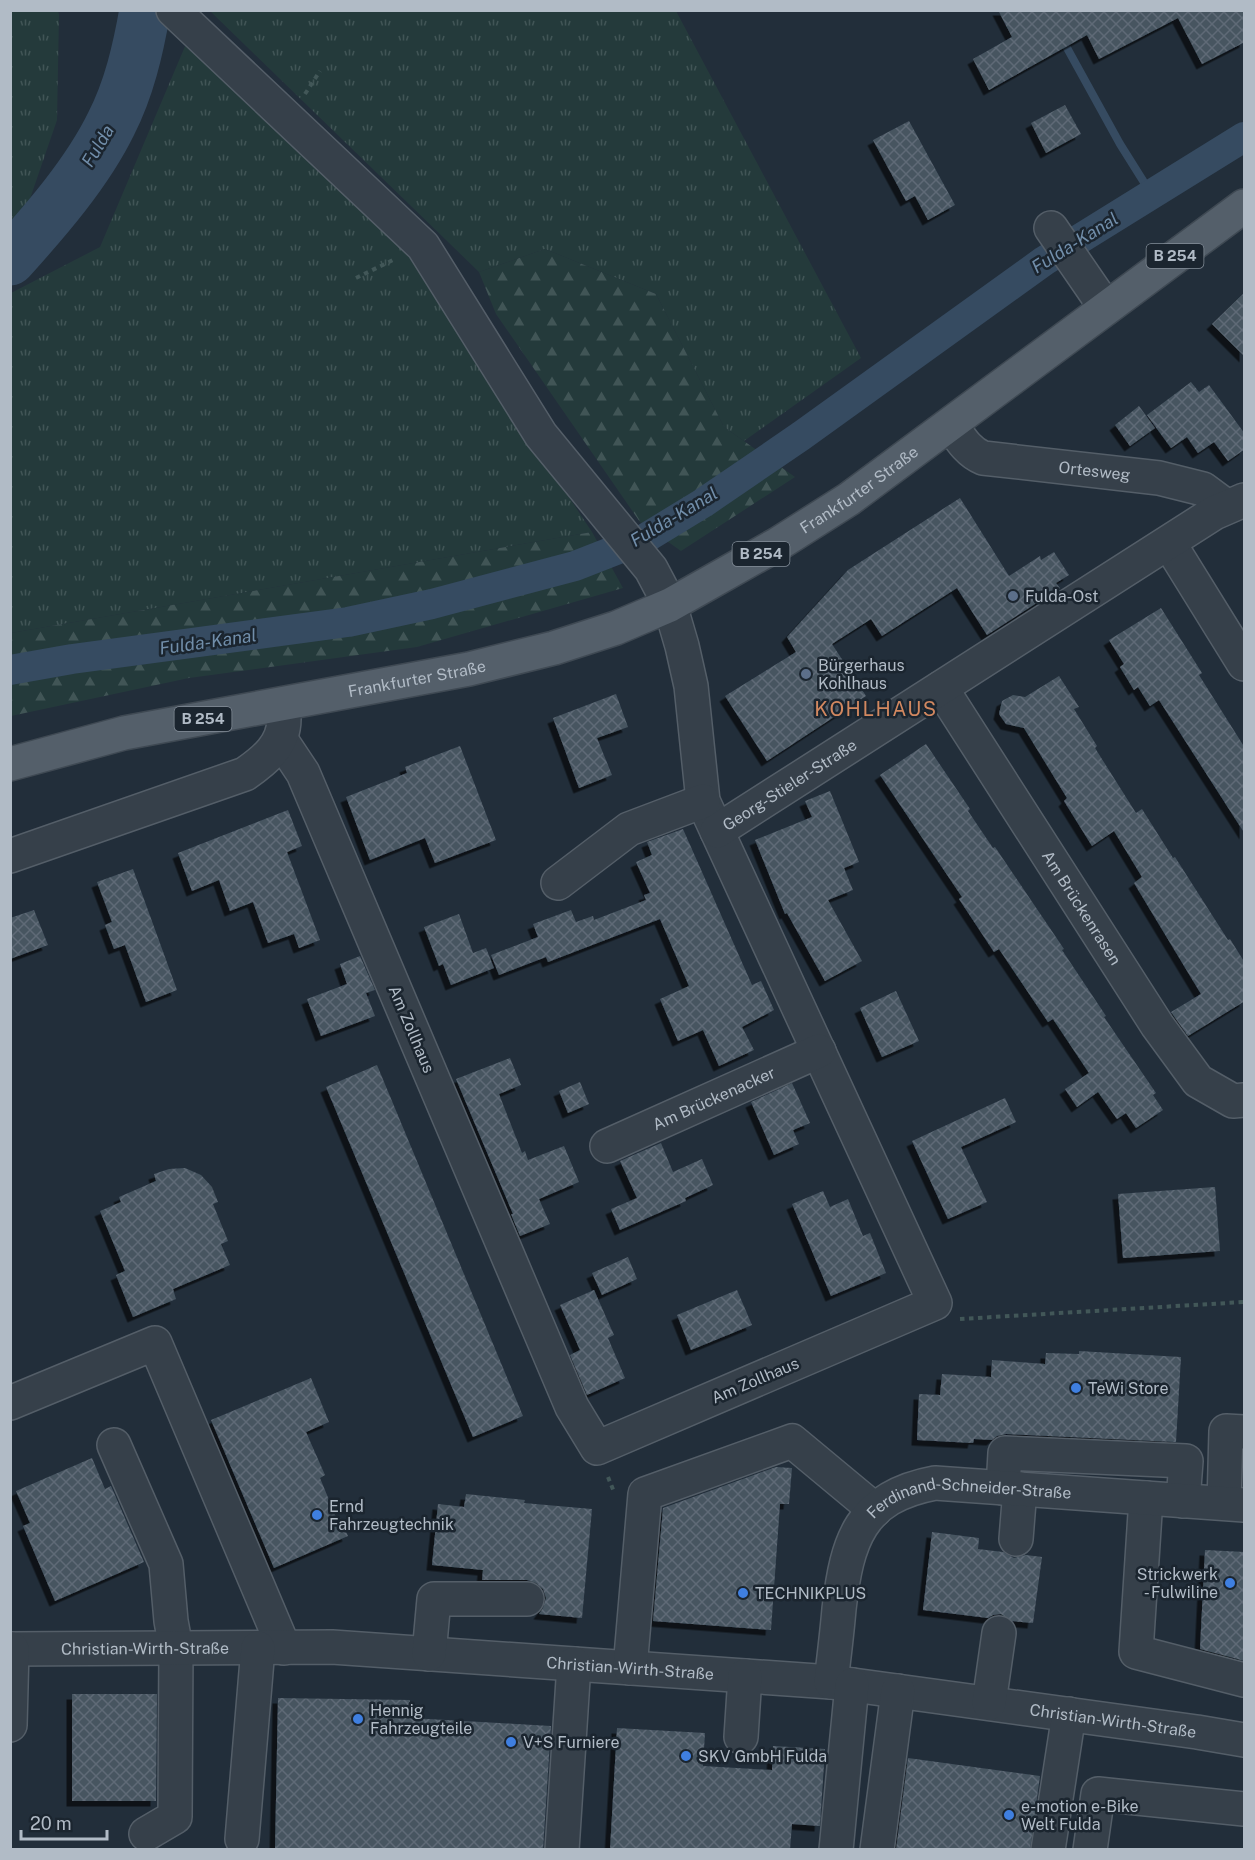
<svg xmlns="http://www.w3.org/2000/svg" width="1255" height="1860" viewBox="0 0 1255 1860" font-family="'Public Sans',sans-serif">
<defs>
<pattern id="grass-tufts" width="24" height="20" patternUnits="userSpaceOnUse" patternTransform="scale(1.5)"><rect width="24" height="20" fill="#243a3b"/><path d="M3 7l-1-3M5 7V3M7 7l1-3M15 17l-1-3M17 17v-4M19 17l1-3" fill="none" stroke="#415556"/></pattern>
<pattern id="forest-firs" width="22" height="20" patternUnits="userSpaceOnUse" patternTransform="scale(1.5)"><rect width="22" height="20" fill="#243a3b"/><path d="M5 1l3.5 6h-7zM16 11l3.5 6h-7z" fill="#415556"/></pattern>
<pattern id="building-cross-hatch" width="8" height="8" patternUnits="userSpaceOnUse" patternTransform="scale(1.5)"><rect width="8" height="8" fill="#465461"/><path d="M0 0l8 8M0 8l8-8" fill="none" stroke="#5e6b76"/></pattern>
<filter id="shadow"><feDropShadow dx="-5.5" dy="5.5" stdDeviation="0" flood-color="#0009"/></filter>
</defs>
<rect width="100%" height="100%" fill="#222e3a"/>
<g fill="url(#grass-tufts)">
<path d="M11,10L58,11L59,15L57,120L21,225L11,227Z"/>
<path d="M210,11H676L861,358L744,441L724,427L656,294L545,249L479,272Z"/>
<path d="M186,44L408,254L592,532L11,633V293L100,247Z"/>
</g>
<g fill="url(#forest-firs)">
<path d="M545,249L656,294L724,427L795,477L681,551L640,522L496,314L479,272Z"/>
<path d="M592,532L623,588L417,647L189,678L11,716V633Z"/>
</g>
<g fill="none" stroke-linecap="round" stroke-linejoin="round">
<path stroke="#364b61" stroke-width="8" d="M1061,37L1120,144L1152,195"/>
<path stroke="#364b61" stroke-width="30" d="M10,670L72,659L348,622L432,604L575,566L644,539L703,503L801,436L1044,261L1244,137"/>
<path stroke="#364b61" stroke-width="51" d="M10,260C46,220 87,173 111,124C129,89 138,50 145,10"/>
</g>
<g fill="url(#building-cross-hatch)" filter="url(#shadow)">
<path d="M998,10H1245V42L1202,64L1178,18L1099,59L1087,35L989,90L973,59L1012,37Z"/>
<path d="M1065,105L1081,134L1046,153L1031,123Z"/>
<path d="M909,121L955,205L928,220L915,196L906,201L873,140Z"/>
<path d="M1245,292V357L1212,324Z"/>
<path d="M1191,382L1199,392L1209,385L1245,434V449L1228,461L1214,442L1198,453L1187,437L1171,448L1147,415Z"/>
<path d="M1139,406L1155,428L1130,446L1115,425Z"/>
<path d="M960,498L1009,576L1040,556L1041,560L1054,552L1069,575L1056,583L1060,588L987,635L957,588L882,636L871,619L832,644L866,696L767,761L725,696L796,652L787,637L848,570Z"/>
<path d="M1161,608L1202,673L1199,675L1245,748V834L1159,700L1150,706L1138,687L1134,690L1120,667L1124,664L1109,640Z"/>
<path d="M1059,676L1079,707L1074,709L1097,746L1095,748L1136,813L1142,809L1173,858L1175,857L1228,940L1230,939L1245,963V1001L1188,1036L1171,1012L1201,994L1134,883L1142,877L1114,831L1092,846L1064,801L1067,798L1024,728L1006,724L999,714L1002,701L1013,695L1025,697Z"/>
<path d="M616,694L628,727L597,738L612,775L579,788L553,718Z"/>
<path d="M926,744L970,809L968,811L993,848L995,847L1064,949L1062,950L1106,1016L1104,1017L1156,1093L1153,1095L1163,1110L1136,1128L1126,1113L1117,1119L1098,1092L1077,1107L1065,1089L1089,1073L1053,1019L1048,1022L999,949L994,952L959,899L962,897L880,775Z"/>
<path d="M460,746L496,840L435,863L425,838L370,860L346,797L407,773L405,767Z"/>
<path d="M830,791L859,862L844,868L853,890L828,900L862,961L825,981L787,913L785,914L755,840L812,817L805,801Z"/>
<path d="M288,810L302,846L287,852L320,940L299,948L294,934L268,943L253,902L230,911L219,880L192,891L178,853Z"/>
<path d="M683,829L752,985L761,981L774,1010L742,1027L754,1050L719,1066L703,1030L678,1041L660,999L689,986L660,919L548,962L546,957L499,975L491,955L538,937L533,924L571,910L576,922L593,916L594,920L646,900L644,895L650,893L636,862L652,855L647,842Z"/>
<path d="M133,869L177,990L146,1002L125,945L114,949L105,925L112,922L97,882Z"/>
<path d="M34,910L48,945L10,959V918Z"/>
<path d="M459,914L473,953L486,948L494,968L451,985L443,964L439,966L424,927Z"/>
<path d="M360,956L375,990L366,993L375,1016L321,1036L307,999L347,984L340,964Z"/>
<path d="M896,991L919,1041L882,1057L860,1008Z"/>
<path d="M510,1058L521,1085L499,1094L522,1153L525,1151L528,1160L564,1146L579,1182L539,1199L550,1224L520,1236L511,1214H513L456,1079Z"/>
<path d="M377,1065L523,1416L473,1437L326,1087Z"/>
<path d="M580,1082L589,1104L568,1113L559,1091Z"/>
<path d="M792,1083L810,1123L793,1130L799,1144L774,1155L751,1102Z"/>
<path d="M1005,1098L1016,1122L961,1147L987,1202L948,1219L912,1141Z"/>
<path d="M661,1143L673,1172L702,1159L713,1185L685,1198L686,1201L620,1230L611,1209L637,1198L620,1161Z"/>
<path d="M185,1168L201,1175L212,1187L218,1202L213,1204L228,1241L221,1244L230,1265L173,1289L176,1299L133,1317L116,1275L125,1271L100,1211L121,1202L119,1197L156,1181L154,1174L169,1169Z"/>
<path d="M1215,1187L1220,1251L1123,1258L1118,1194Z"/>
<path d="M823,1191L830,1207L848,1199L863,1236L870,1233L886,1273L831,1296L792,1204Z"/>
<path d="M628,1257L637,1279L602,1295L592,1273Z"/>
<path d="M594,1290L614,1335L608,1338L625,1378L587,1395L570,1355L580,1350L560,1305Z"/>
<path d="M737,1290L752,1325L691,1350L677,1315Z"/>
<path d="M1079,1351L1181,1357L1176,1442L1006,1434L997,1436L992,1440L974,1439L973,1443L917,1440L919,1394L940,1395L942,1374L991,1377L992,1360L1045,1364L1046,1353L1079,1354Z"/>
<path d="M311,1378L329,1422L306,1432L325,1475L320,1478L336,1517L339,1516L348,1536L274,1568L211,1420Z"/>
<path d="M92,1458L105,1489L111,1486L144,1562L55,1601L23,1526L30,1523L16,1491Z"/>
<path d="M776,1467L792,1468L789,1504H780L771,1630L653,1621L663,1508Z"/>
<path d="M466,1494L525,1500L524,1503L592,1509L582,1618L539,1614L543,1608L546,1598L543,1589L536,1583L527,1580H482L483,1570L432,1565L438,1504L464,1507Z"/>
<path d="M932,1532L979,1538L978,1549L1003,1552L1014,1558L1026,1555L1042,1557L1033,1623L1012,1621L1001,1614L993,1615L988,1618L923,1610Z"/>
<path d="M1205,1550L1245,1552V1661L1200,1649Z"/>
<path d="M72,1694H157L156,1801H72Z"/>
<path d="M278,1698L410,1700V1718L551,1726L543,1850H275Z"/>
<path d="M617,1728L705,1733L703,1766L772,1770L773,1746L825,1749L820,1826L792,1824L790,1850H610Z"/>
<path d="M908,1758L1040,1776L1030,1850H896Z"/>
</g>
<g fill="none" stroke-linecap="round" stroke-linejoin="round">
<defs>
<g id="minor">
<path d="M173,10L423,246L541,435L651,569L670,605L682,646L691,686L703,801L935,1303L597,1448L572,1407L303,773L281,740"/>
<path d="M1051,228L1106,308"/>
<path id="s1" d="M951,425C960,438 968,452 983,458L1159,478L1203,489L1226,506"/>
<path d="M1169,543L1244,664"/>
<path id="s2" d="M941,688L1157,1025L1198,1081L1233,1101L1244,1100"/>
<path id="s3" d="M717,831L1214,513L1244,500"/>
<path d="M10,856L245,774C265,760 284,745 284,719"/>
<path d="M558,883L629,829L703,801"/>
<path id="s4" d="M607,1146L819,1051"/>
<path d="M10,1403L155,1343L284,1648"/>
<path d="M114,1445L166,1564L171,1621L176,1648L175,1817L146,1834"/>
<path d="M1003,1488L1005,1453L1186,1461L1183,1501"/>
<path d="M1146,1498L1136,1652L1244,1680"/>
<path d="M1224,1503L1226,1431L1244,1432"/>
<path d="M1016,1539L1020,1489"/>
<path id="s5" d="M10,1649L332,1647L831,1682L1197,1732L1244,1740"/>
<path d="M429,1654L434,1599H527"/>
<path d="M630,1668L645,1494L792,1441L875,1510"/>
<path id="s6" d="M831,1682C834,1657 837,1633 839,1609C847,1540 860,1497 935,1483L1244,1505"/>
<path d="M989,1703L999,1633"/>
<path d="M10,1725L12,1649"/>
<path d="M741,1737L745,1676"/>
<path d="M242,1839L258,1648"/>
<path d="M562,1850L574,1664"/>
<path d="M836,1850L852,1685"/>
<path d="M877,1850L898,1691"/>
<path d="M1048,1850L1069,1714"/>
<path d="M1090,1850L1098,1794L1244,1809"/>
</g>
<g id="major">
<path id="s7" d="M10,764L124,733L469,669L554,648L616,628L670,605L778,544L849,499L1244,206"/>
</g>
</defs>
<use href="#minor" stroke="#545e68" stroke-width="36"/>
<use href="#major" stroke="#3f4953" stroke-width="36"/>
<g stroke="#425758" stroke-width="4" stroke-dasharray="4.5 4.5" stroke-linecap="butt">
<path d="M305,94L320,71"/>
<path d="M356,278L395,259"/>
<path d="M960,1319L1244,1302"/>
<path d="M608,1477L614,1492"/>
</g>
<use href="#minor" stroke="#36404a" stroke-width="33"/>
<use href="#major" stroke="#545f6a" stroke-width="33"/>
</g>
<g fill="#5c6f8a" stroke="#1b252f" stroke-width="2">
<circle cx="1013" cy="596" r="6"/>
<circle cx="806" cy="674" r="6"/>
</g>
<g fill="#3f7fe0" stroke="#1b252f" stroke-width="2">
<circle cx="1076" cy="1388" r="6"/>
<circle cx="317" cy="1515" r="6"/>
<circle cx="1230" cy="1583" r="6"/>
<circle cx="743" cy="1593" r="6"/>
<circle cx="358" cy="1719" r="6"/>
<circle cx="511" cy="1742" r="6"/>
<circle cx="686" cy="1756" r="6"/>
<circle cx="1009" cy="1815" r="6"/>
</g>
<g text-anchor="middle" stroke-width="5" stroke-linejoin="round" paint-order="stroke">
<g fill="#1b252f" stroke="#848e99" stroke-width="1.5">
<rect x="1146.5" y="244" width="57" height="24" rx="4.5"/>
<rect x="732.5" y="542" width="57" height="24" rx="4.5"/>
<rect x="174.5" y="707" width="57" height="24" rx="4.5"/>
</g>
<g font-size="15" font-weight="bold" fill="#b1bbc6">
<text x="1175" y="261">B 254</text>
<text x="761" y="559">B 254</text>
<text x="203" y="724">B 254</text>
</g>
<g font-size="16" fill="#b1bbc6" stroke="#1b252f">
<text dy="6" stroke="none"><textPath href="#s1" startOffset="159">Ortesweg</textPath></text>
<text dy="6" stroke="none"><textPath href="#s7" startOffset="902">Frankfurter Straße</textPath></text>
<text dy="6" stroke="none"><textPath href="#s7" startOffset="416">Frankfurter Straße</textPath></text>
<text dy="6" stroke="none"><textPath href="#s3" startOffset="86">Georg-Stieler-Straße</textPath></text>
<text dy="6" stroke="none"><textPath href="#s2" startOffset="261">Am Brückenrasen</textPath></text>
<text transform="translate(412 1029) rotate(67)" y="6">Am Zollhaus</text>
<text dy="6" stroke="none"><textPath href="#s4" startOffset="117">Am Brückenacker</textPath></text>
<text transform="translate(755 1380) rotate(-23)" y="6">Am Zollhaus</text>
<text dy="6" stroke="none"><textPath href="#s6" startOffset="279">Ferdinand-Schneider-Straße</textPath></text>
<text dy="6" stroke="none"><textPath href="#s5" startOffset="135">Christian-Wirth-Straße</textPath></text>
<text dy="6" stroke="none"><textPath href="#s5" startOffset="621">Christian-Wirth-Straße</textPath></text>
<text dy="6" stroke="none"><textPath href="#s5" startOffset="1107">Christian-Wirth-Straße</textPath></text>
</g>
<g font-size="16" fill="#b1bbc6" stroke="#1b252f" text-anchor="start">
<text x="1025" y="602">Fulda-Ost</text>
<text x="818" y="671">Bürgerhaus<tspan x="818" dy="18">Kohlhaus</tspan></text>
<text x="1088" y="1394">TeWi Store</text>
<text x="329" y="1512">Ernd<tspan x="329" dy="18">Fahrzeugtechnik</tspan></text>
<text x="1218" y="1580" text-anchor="end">Strickwerk<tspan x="1218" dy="18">- Fulwiline</tspan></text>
<text x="755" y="1599">TECHNIKPLUS</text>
<text x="370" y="1716">Hennig<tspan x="370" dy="18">Fahrzeugteile</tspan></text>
<text x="523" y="1748">V+S Furniere</text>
<text x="698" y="1762">SKV GmbH Fulda</text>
<text x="1021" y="1812">e-motion e-Bike<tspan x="1021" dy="18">Welt Fulda</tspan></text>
</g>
<g font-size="18" font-style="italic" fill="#718eaa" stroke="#1b252f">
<text transform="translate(98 146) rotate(-59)" y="6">Fulda</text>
<text transform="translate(1075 243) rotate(-32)" y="6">Fulda-Kanal</text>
<text transform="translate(674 517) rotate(-31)" y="6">Fulda-Kanal</text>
<text transform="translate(208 642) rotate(-8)" y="6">Fulda-Kanal</text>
</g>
<g font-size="20" letter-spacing="1.5" fill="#d28860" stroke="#1b252f">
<text x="876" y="716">KOHLHAUS</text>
</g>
</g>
<rect width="1255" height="1860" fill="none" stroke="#b1bbc6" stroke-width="24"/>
<path d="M21 1830v9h86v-9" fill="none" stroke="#b1bbc6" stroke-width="3"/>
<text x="30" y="1830" font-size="18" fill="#b1bbc6" stroke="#1b252f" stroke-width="4.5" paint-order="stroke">20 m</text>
</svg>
